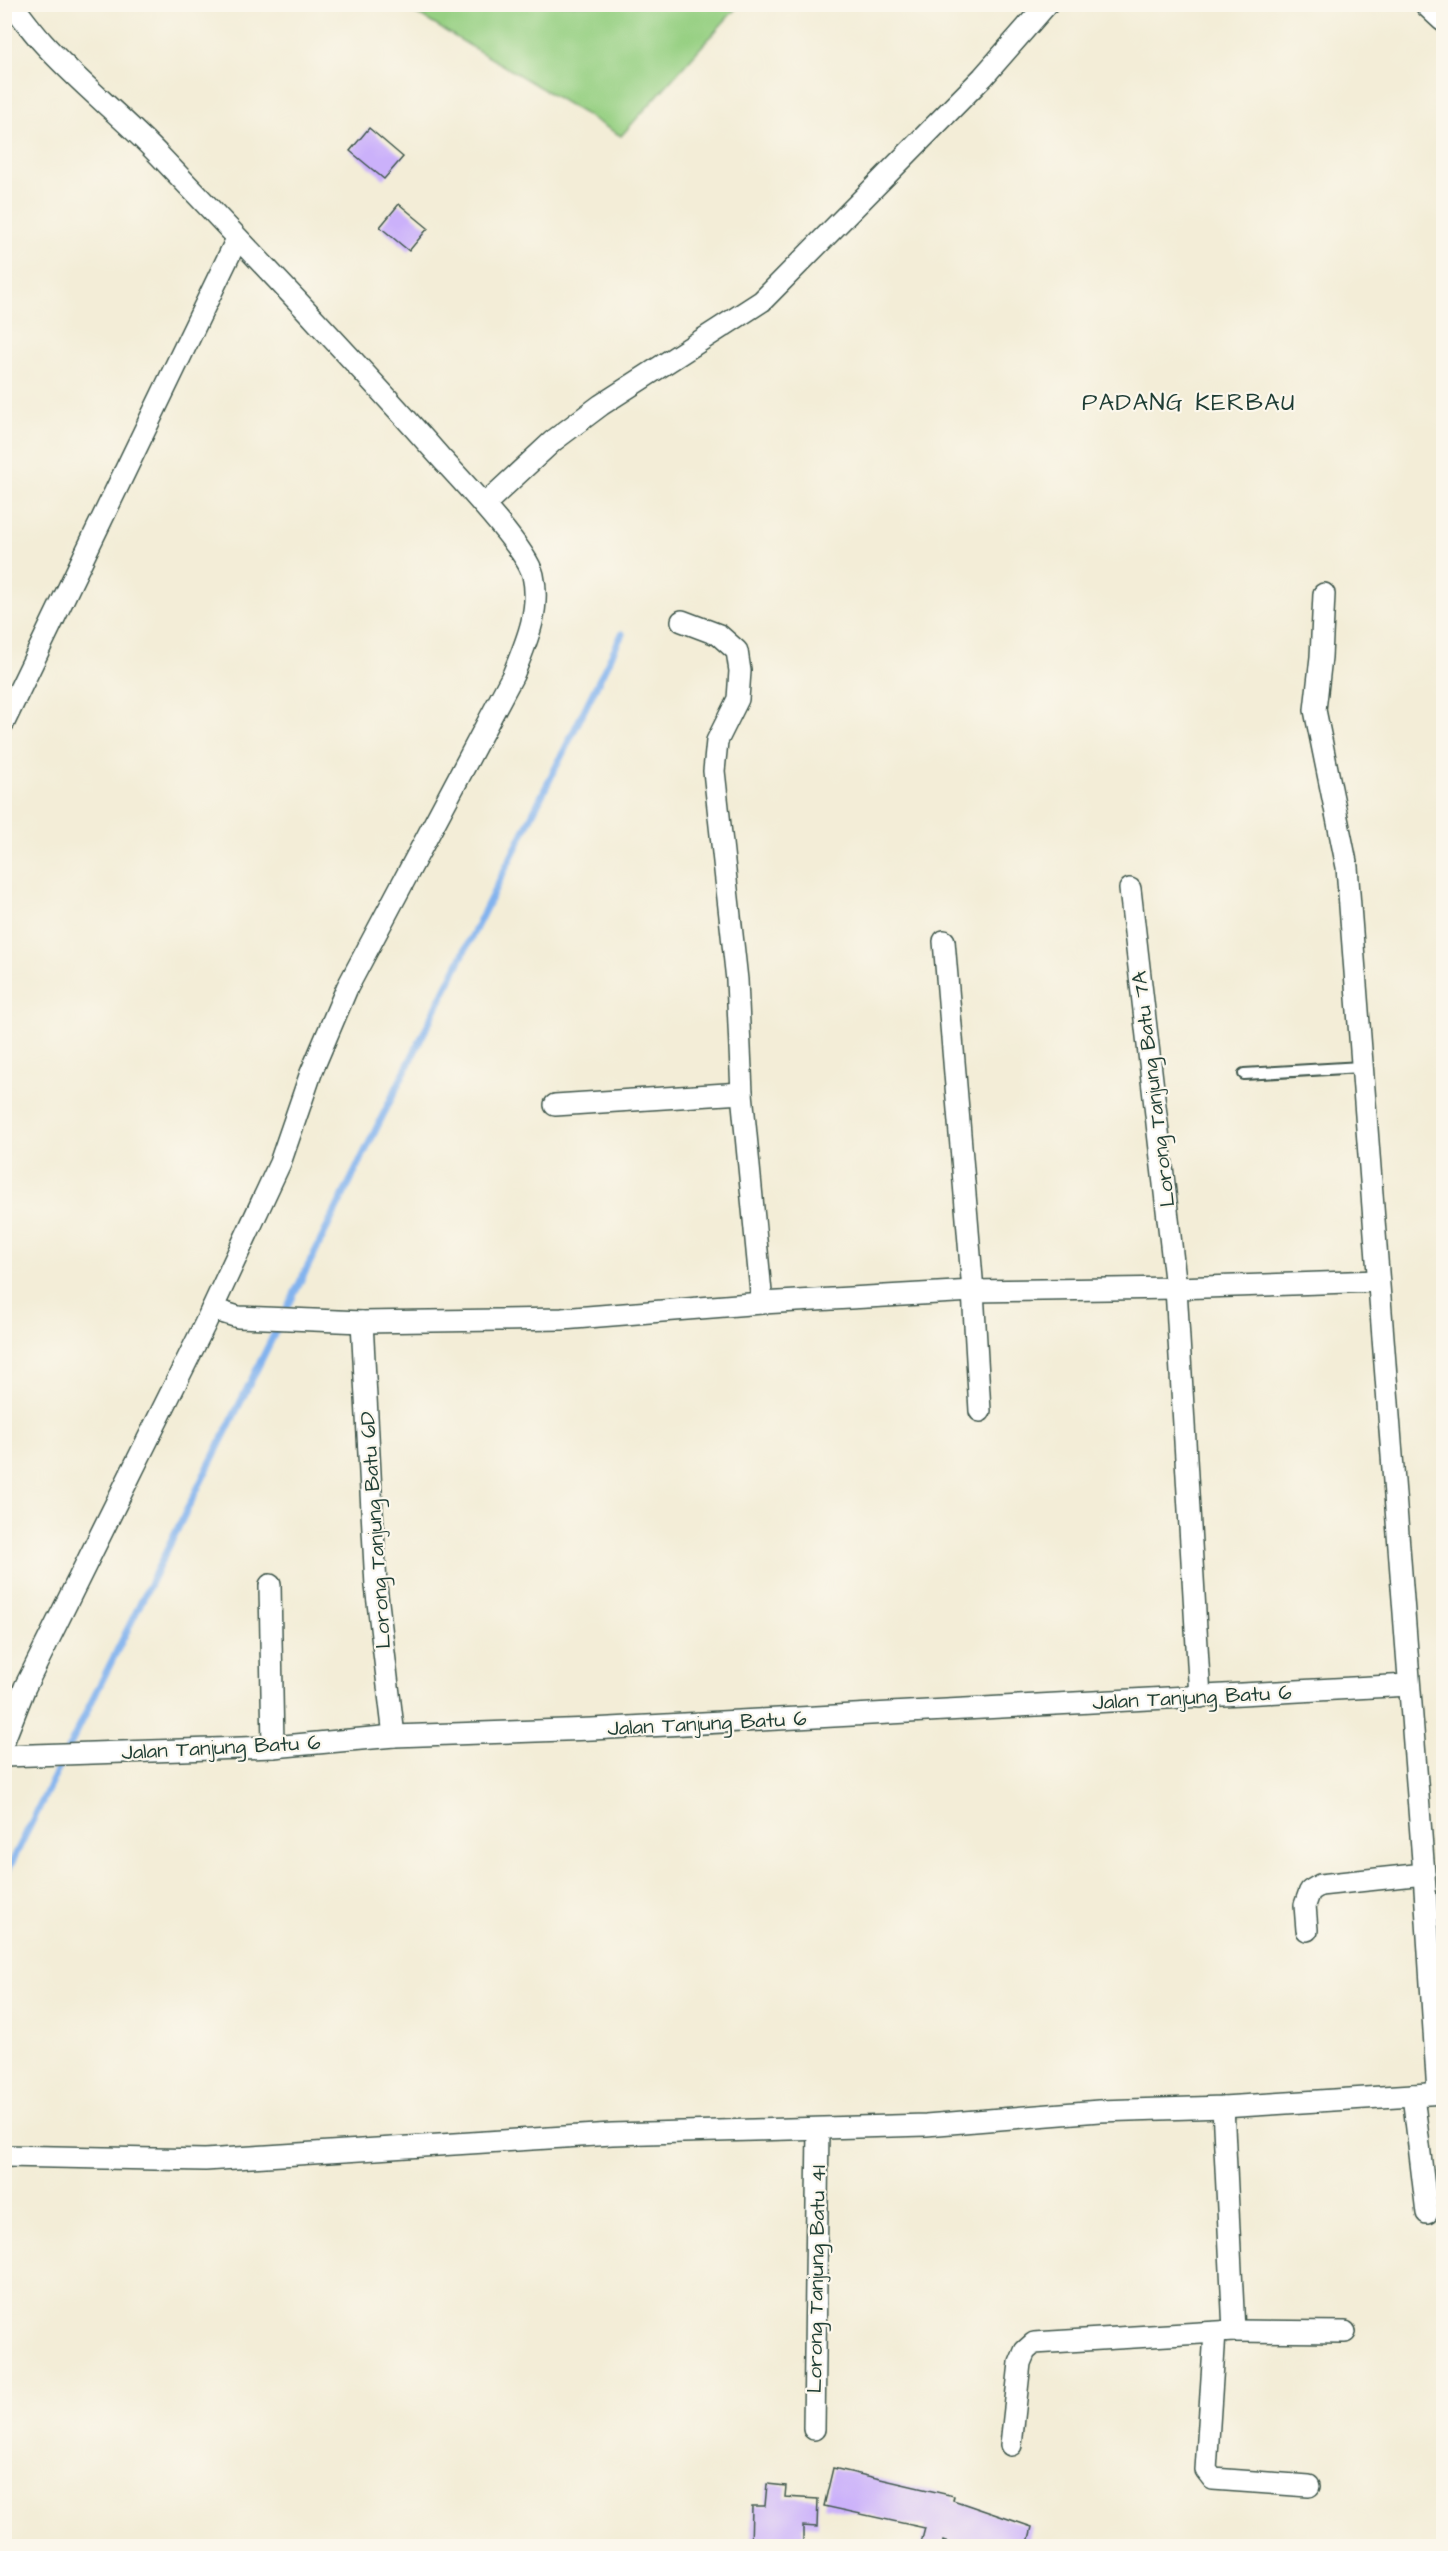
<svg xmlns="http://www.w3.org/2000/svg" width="1448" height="2551" viewBox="0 0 1448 2551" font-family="'Architects Daughter',sans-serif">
<rect width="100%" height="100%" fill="#fbf7ec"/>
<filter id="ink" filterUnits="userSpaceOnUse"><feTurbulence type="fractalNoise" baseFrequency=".0167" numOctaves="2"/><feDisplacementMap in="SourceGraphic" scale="12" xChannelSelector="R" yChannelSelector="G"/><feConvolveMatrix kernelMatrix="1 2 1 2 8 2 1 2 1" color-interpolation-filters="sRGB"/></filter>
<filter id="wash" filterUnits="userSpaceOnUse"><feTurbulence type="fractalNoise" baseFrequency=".008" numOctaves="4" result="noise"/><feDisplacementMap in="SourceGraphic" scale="24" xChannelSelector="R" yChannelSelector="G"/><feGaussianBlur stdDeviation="1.35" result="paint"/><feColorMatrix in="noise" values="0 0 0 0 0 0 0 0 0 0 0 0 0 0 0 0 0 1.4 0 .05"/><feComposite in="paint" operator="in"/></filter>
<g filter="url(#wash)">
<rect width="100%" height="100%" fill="#f3edd7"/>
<path fill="#97d083" stroke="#5b865c" stroke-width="1.5" d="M402,5H739L621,136Z"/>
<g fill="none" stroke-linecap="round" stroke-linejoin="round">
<path stroke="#82b3ee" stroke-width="7" d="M4,1878L622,634"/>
</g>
<g id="blocks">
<g fill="#cbb1fa">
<path d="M369,128L403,157L384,179L350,151Z"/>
<path d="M399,204L428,228L409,251L380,227Z"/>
<path d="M833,2468L954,2496L953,2500L1032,2527L1027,2547H959L943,2541L942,2547H920L925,2528L824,2506Z"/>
<path d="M767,2484L786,2486L785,2497L818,2499L817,2527L803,2526V2547H751L752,2506H765Z"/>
</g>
</g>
</g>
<g filter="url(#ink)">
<use href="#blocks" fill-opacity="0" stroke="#3f574c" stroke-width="1.5"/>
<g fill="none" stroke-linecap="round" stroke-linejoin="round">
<defs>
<path id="service" d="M1244,1074L1361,1067"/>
<g id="minor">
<path d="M484,505L553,441L601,405L762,301L983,77L1047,4"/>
<path d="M1324,594L1321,657L1315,710L1347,867L1424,1874L1438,2093"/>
<path d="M682,621L719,635L737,651L740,671L738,699L717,741L714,771L737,980L742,1093L762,1303"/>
<path d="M4,722L237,239"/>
<path d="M1130,889L1176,1288L1200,1697"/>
<path d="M944,941L973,1291L980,1411"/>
<path d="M555,1105L742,1093"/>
<path d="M212,1309L238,1317L362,1322L562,1319L762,1303L973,1291L1176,1288L1378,1281"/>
<path d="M362,1322L376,1586L394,1736"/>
<path d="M270,1585L273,1747"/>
<path d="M4,1740L25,1687L205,1324L280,1163L311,1073L347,988L513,675C526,643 541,610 533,575C526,548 462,481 441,458C350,355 255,256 160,156C123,117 79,83 43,43C32,31 22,17 12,4"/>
<path d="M4,1756L273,1747L394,1736L592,1729L1409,1685"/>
<path d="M1307,1930L1305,1905L1310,1891L1320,1885L1424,1874"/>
<path d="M1413,2095L1427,2213"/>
<path d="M4,2156L205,2160L612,2134L926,2125L1099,2111L1223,2107L1444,2093"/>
<path d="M1234,2331L1345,2332"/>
<path d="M1215,2333L1206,2470L1213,2479L1309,2486"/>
<path d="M814,2429L818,2129"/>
<path d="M1011,2445L1020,2363L1025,2351L1034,2343L1234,2331L1223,2107"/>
</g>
<path id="tertiary" d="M1429,4L1444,18"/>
</defs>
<use href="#service" stroke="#3f574c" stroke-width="14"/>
<use href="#minor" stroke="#3f574c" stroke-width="24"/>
<use href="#tertiary" stroke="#3f574c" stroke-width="30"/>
<use href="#service" stroke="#fff" stroke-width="10"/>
<use href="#minor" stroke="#fff" stroke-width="21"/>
<use href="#tertiary" stroke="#fff" stroke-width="27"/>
</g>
</g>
<g text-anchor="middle" stroke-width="4.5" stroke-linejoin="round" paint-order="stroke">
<g font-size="21" fill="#1f3d34" stroke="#fbf7ec">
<text transform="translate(1153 1089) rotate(-97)" y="7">Lorong Tanjung Batu 7A</text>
<text transform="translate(375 1530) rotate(-94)" y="7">Lorong Tanjung Batu 6D</text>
<text transform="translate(1192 1697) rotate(-3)" y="7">Jalan Tanjung Batu 6</text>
<text transform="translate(707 1723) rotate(-3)" y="7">Jalan Tanjung Batu 6</text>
<text transform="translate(221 1747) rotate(-3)" y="7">Jalan Tanjung Batu 6</text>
<text transform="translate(816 2279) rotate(-89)" y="7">Lorong Tanjung Batu 4I</text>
</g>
<g font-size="24" letter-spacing="1.5" fill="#1f3d34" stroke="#fbf7ec">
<text x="1189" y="410">PADANG KERBAU</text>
</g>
</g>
<rect width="1448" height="2551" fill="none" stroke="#fbf7ec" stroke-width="24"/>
</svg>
